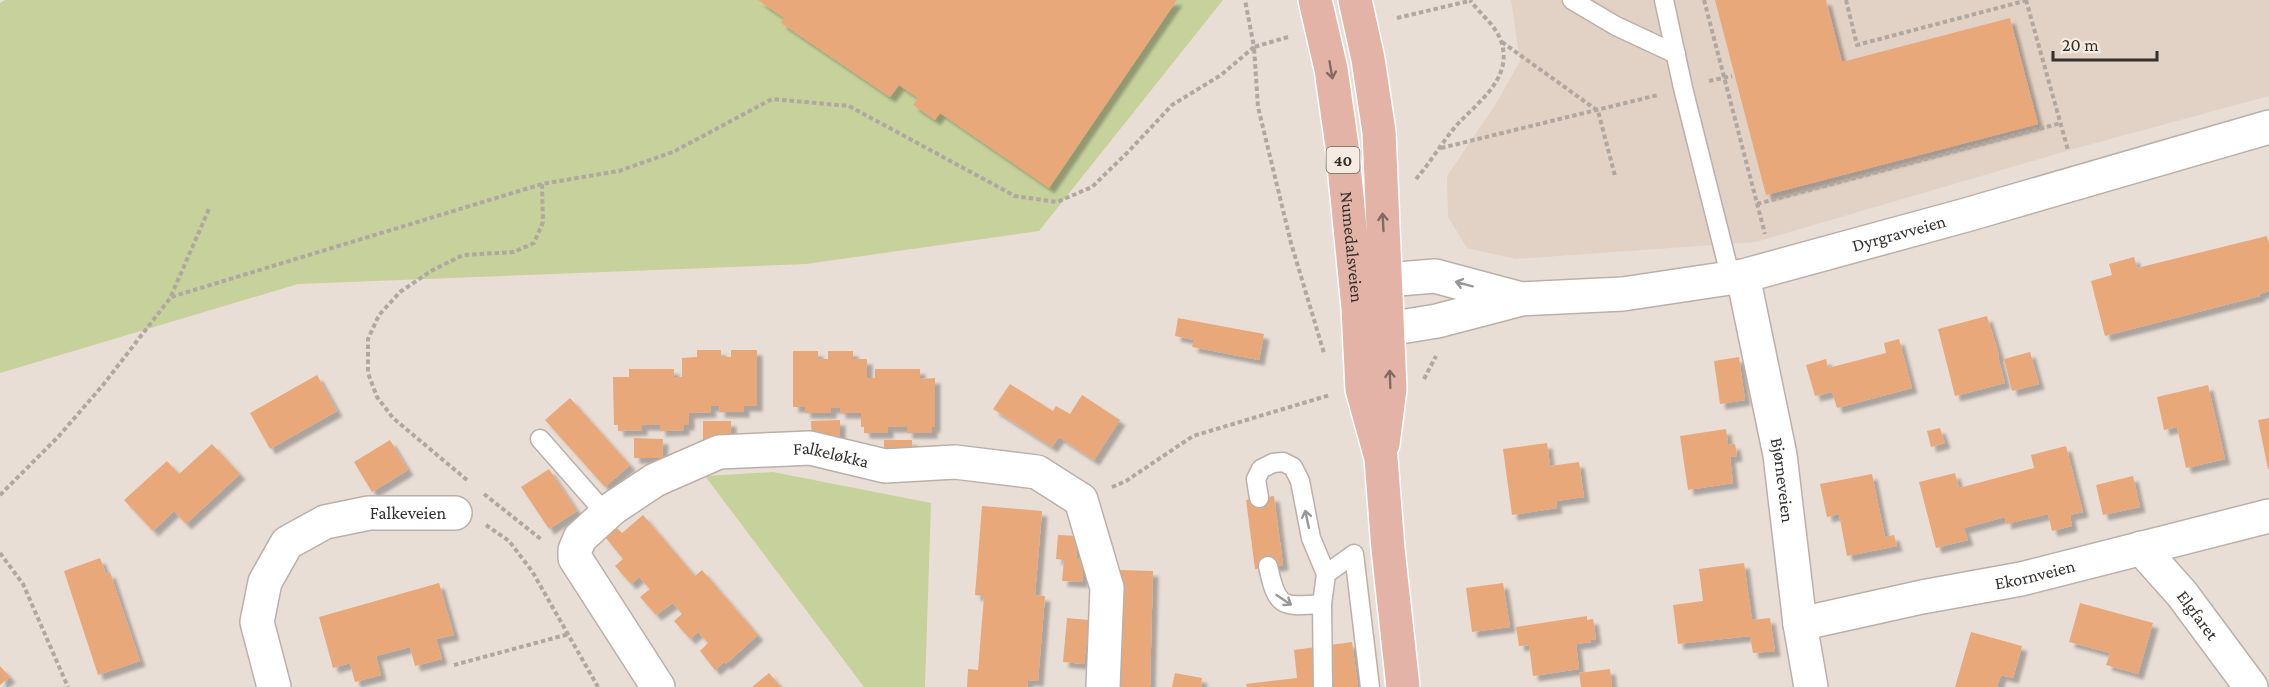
<svg xmlns="http://www.w3.org/2000/svg" width="2269" height="687" viewBox="0 0 2269 687" font-family="'Crimson Pro',serif">
<defs>
<filter id="shadow"><feDropShadow dx="5.5" dy="5.5" stdDeviation="1.5" flood-color="#0004"/></filter>
</defs>
<rect width="100%" height="100%" fill="#e9ded6"/>
<path fill="#e2d1c5" d="M1511,0H2269V96L2077,148L1756,242L1516,259L1467,248L1448,217L1447,176L1497,102L1520,61Z"/>
<g fill="#c7d19c">
<path d="M5,0H1223L1039,231L806,264L298,284L0,373V3Z"/>
<path d="M773,472L931,503L925,687H864L705,476Z"/>
</g>
<g fill="#e8a879" filter="url(#shadow)">
<path d="M758,0H1177L1049,188L940,113L935,120L913,105L918,98L899,85L890,97L781,23L784,18Z"/>
<path d="M1715,0H1826L1842,62L2010,18L2038,124L1766,195Z"/>
<path d="M2267,236L2269,244V291L2259,294L2260,296L2105,336L2091,281L2112,275L2109,264L2134,257L2137,268Z"/>
<path d="M1987,316L1999,355L1998,356L2005,383L1955,396L1938,329Z"/>
<path d="M1178,318L1264,334L1259,360L1192,347L1194,340L1175,336Z"/>
<path d="M1899,339L1912,388L1837,408L1832,392L1815,396L1806,365L1826,359L1828,368L1886,353L1884,343Z"/>
<path d="M697,350H721V357H731V350H757V406H744V412H719L720,406H710L711,412L689,413V425H684V430L660,431V425H642V430L618,431V425H614L613,377H629V369H674V377H682V358L697,357Z"/>
<path d="M793,351H818V359H828V351H853V359H867V378H875V369H920V379L935,378V427H932V433H907V427H888V433H864V427H861V413H840V408H831V413H805V407H793Z"/>
<path d="M2030,352L2039,384L2012,391L2004,359Z"/>
<path d="M1739,357L1745,400L1720,404L1714,361Z"/>
<path d="M317,375L337,411L270,449L250,413Z"/>
<path d="M1010,384L1053,411L1056,406L1070,414L1082,395L1120,420L1094,460L1059,437L1052,447L993,409Z"/>
<path d="M2208,385L2225,459L2186,468L2177,427L2164,430L2157,397Z"/>
<path d="M570,398L630,465L605,487L545,420Z"/>
<path d="M2269,418V469H2268L2258,420Z"/>
<path d="M840,420V440L812,441L811,421Z"/>
<rect x="703" y="421" width="28" height="19"/>
<path d="M1940,428L1945,443L1931,447L1927,431Z"/>
<path d="M1726,429L1728,445L1735,444L1737,456L1730,457L1733,483L1688,490L1680,436Z"/>
<path d="M634,438L663,439L662,458H634Z"/>
<path d="M390,440L408,470L372,492L354,462Z"/>
<path d="M884,440H912L913,459H884Z"/>
<path d="M1547,443L1550,466L1579,462L1584,497L1556,501L1557,508L1512,515L1503,449Z"/>
<path d="M212,444L240,474L186,524L174,511L153,531L124,500L167,461L179,474Z"/>
<path d="M2066,446L2083,512L2070,515L2072,526L2052,531L2048,514L2006,524L2005,517L1964,528L1968,540L1936,548L1919,482L1955,473L1959,488L2034,468L2031,455Z"/>
<path d="M549,469L577,511L549,529L521,487Z"/>
<path d="M1872,474L1885,537L1894,535L1897,546L1847,556L1839,514L1827,517L1820,484Z"/>
<path d="M2133,476L2140,507L2103,515L2096,485Z"/>
<path d="M1274,496L1283,565L1255,569L1246,500Z"/>
<path d="M982,506L1042,511L1035,595L1045,596L1038,681L1028,680L1027,687H967L968,669L978,670L984,596L975,595Z"/>
<path d="M643,515L695,576L702,570L758,635L726,664L724,662L715,670L700,651L708,643L698,632L690,639L674,621L682,614L673,603L656,615L640,597L650,589L639,577L631,584L615,566L623,559L606,538L617,528L622,533Z"/>
<path d="M1058,535L1078,536L1076,558H1084L1082,582L1062,581L1064,560L1056,559Z"/>
<path d="M100,558L106,574L110,572L140,661L98,675L64,571Z"/>
<path d="M1744,563L1752,620L1770,618L1775,651L1753,653L1750,636L1678,644L1673,605L1703,601L1699,569Z"/>
<path d="M1119,570L1153,571L1150,687H1116Z"/>
<path d="M439,583L454,635L436,639L442,659L415,666L410,647L376,656L381,675L355,682L350,663L333,668L319,617Z"/>
<path d="M1503,583L1510,627L1472,632L1466,588Z"/>
<path d="M2080,603L2153,623L2138,674L2106,665L2110,653L2069,642Z"/>
<path d="M1587,616V620L1593,619L1596,639L1591,640V642L1576,644L1579,669L1533,676L1529,645L1519,646L1516,627Z"/>
<path d="M1067,618L1089,620L1084,664L1063,662Z"/>
<path d="M1971,632L2022,646L2013,678L2001,675L1997,687H1955Z"/>
<path d="M1352,642L1358,687H1247L1246,684L1297,678L1294,650Z"/>
<path d="M0,666L10,677L0,685Z"/>
<path d="M1610,669L1612,687H1581L1579,673Z"/>
<path d="M769,673L781,687H752Z"/>
<path d="M1175,673L1202,678L1201,687H1172Z"/>
</g>
<g fill="none" stroke-linecap="round" stroke-linejoin="round">
<defs>
<g id="lane">
<path d="M1572,0L1616,26L1676,54"/>
<path d="M1664,0L1683,88L1731,279"/>
<path d="M540,439L606,514"/>
<path d="M1259,498L1256,479L1261,469L1273,463L1283,462L1293,467L1300,481L1311,538L1326,574"/>
<path d="M1268,566C1277,608 1281,607 1322,604"/>
<path d="M1323,687L1322,604L1326,574L1354,554L1370,687"/>
</g>
<g id="street">
<path id="s1" d="M1743,276L1780,455L1800,624L1811,687"/>
<path id="s2" d="M1521,299L1435,276L1386,280L1358,308L1388,329L1437,321L1521,299L1623,294L1743,276L1966,215L2269,127"/>
<path id="s3" d="M2141,548L2182,594L2251,687"/>
<path id="s4" d="M1800,624L1922,597L2021,579L2269,516"/>
<path id="s5" d="M274,687L257,622L265,582L287,543L325,522L369,513H455"/>
<path id="s6" d="M658,687L575,558V550L580,538L613,508L655,480L719,452L810,448L885,466L955,462L1037,472L1081,500L1107,588L1103,687"/>
</g>
<g id="primary">
<path id="s7" d="M1315,0L1331,69L1342,146L1358,308L1362,389L1381,458L1388,549L1403,687"/>
<path d="M1355,0L1368,59L1379,132L1390,389L1383,444"/>
</g>
</defs>
<use href="#lane" stroke="#bbb0a9" stroke-width="21"/>
<use href="#street" stroke="#bbb0a9" stroke-width="36"/>
<use href="#primary" stroke="#fff" stroke-width="36"/>
<g stroke="#b0a7a1" stroke-width="4" stroke-dasharray="4.5 3" stroke-linecap="butt">
<path d="M1704,0L1765,234"/>
<path d="M1846,0L1857,45L2028,0"/>
<path d="M2026,0L2068,150"/>
<path d="M1397,18L1469,1"/>
<path d="M1288,37L1254,47L1258,107L1291,243L1324,353"/>
<path d="M1502,42L1598,111L1615,176"/>
<path d="M1709,81L1732,76"/>
<path d="M1441,148L1658,95"/>
<path d="M1416,179C1430,163 1441,144 1455,127C1475,104 1512,81 1502,44C1497,26 1480,14 1470,0"/>
<path d="M1757,204L2061,123"/>
<path d="M171,296L209,209"/>
<path d="M1424,379L1436,356"/>
<path d="M467,480L393,418L377,397L368,373V339L379,315L400,292L431,271L463,255L514,252L534,243L543,222L542,184"/>
<path d="M1112,487L1126,481L1193,436L1330,395"/>
<path d="M484,494L542,540"/>
<path d="M0,495L58,437L103,385L171,297L542,184L619,171L673,152L772,99L849,106L1015,196L1057,202L1092,187L1129,151L1172,105L1221,75L1254,47L1245,0"/>
<path d="M486,525L509,541L532,571L598,687"/>
<path d="M0,553L23,584L68,687"/>
<path d="M454,665L569,634"/>
</g>
<use href="#lane" stroke="#fff" stroke-width="18"/>
<use href="#street" stroke="#fff" stroke-width="33"/>
<use href="#primary" stroke="#e2b3a6" stroke-width="33"/>
</g>
<defs><path id="oneway-shaft" d="M-6 0H5M1.5-3L5.5 0L1.5 3" fill="none" stroke-width="1.6" stroke-linecap="round" stroke-linejoin="round" transform="scale(1.5)"/></defs>
<g stroke="#826b63">
<use href="#oneway-shaft" transform="translate(1331 70) rotate(80)"/>
<use href="#oneway-shaft" transform="translate(1383 222) rotate(-93)"/>
<use href="#oneway-shaft" transform="translate(1390 379) rotate(-92)"/>
</g>
<g stroke="#9a9896">
<use href="#oneway-shaft" transform="translate(1464 284) rotate(-165)"/>
<use href="#oneway-shaft" transform="translate(1307 519) rotate(-102)"/>
<use href="#oneway-shaft" transform="translate(1284 600) rotate(34)"/>
</g>
<g text-anchor="middle" stroke-width="4.5" stroke-linejoin="round" paint-order="stroke">
<rect fill="#f6ebe3" stroke="#6e6864" stroke-width="1.5" x="1326.5" y="147" width="33" height="26" rx="4.5"/>
<g font-size="16" font-weight="bold" fill="#34302d">
<text x="1343" y="166">40</text>
</g>
<g font-size="18" fill="#34302d" stroke="#f6ebe3">
<text dy="6" stroke="none"><textPath href="#s2" startOffset="736">Dyrgravveien</textPath></text>
<text dy="6" stroke="none"><textPath href="#s7" startOffset="250">Numedalsveien</textPath></text>
<text dy="6" stroke="none"><textPath href="#s6" startOffset="452">Falkeløkka</textPath></text>
<text dy="6" stroke="none"><textPath href="#s1" startOffset="208">Bjørneveien</textPath></text>
<text dy="6" stroke="none"><textPath href="#s5" startOffset="280">Falkeveien</textPath></text>
<text dy="6" stroke="none"><textPath href="#s4" startOffset="240">Ekornveien</textPath></text>
<text dy="6" stroke="none"><textPath href="#s3" startOffset="88">Elgfaret</textPath></text>
</g>
</g>
<path d="M2053 51v9h104v-9" fill="none" stroke="#34302d" stroke-width="3"/>
<text x="2062" y="51" font-size="18" fill="#34302d" stroke="#f6ebe3" stroke-width="4.5" paint-order="stroke">20 m</text>
</svg>
